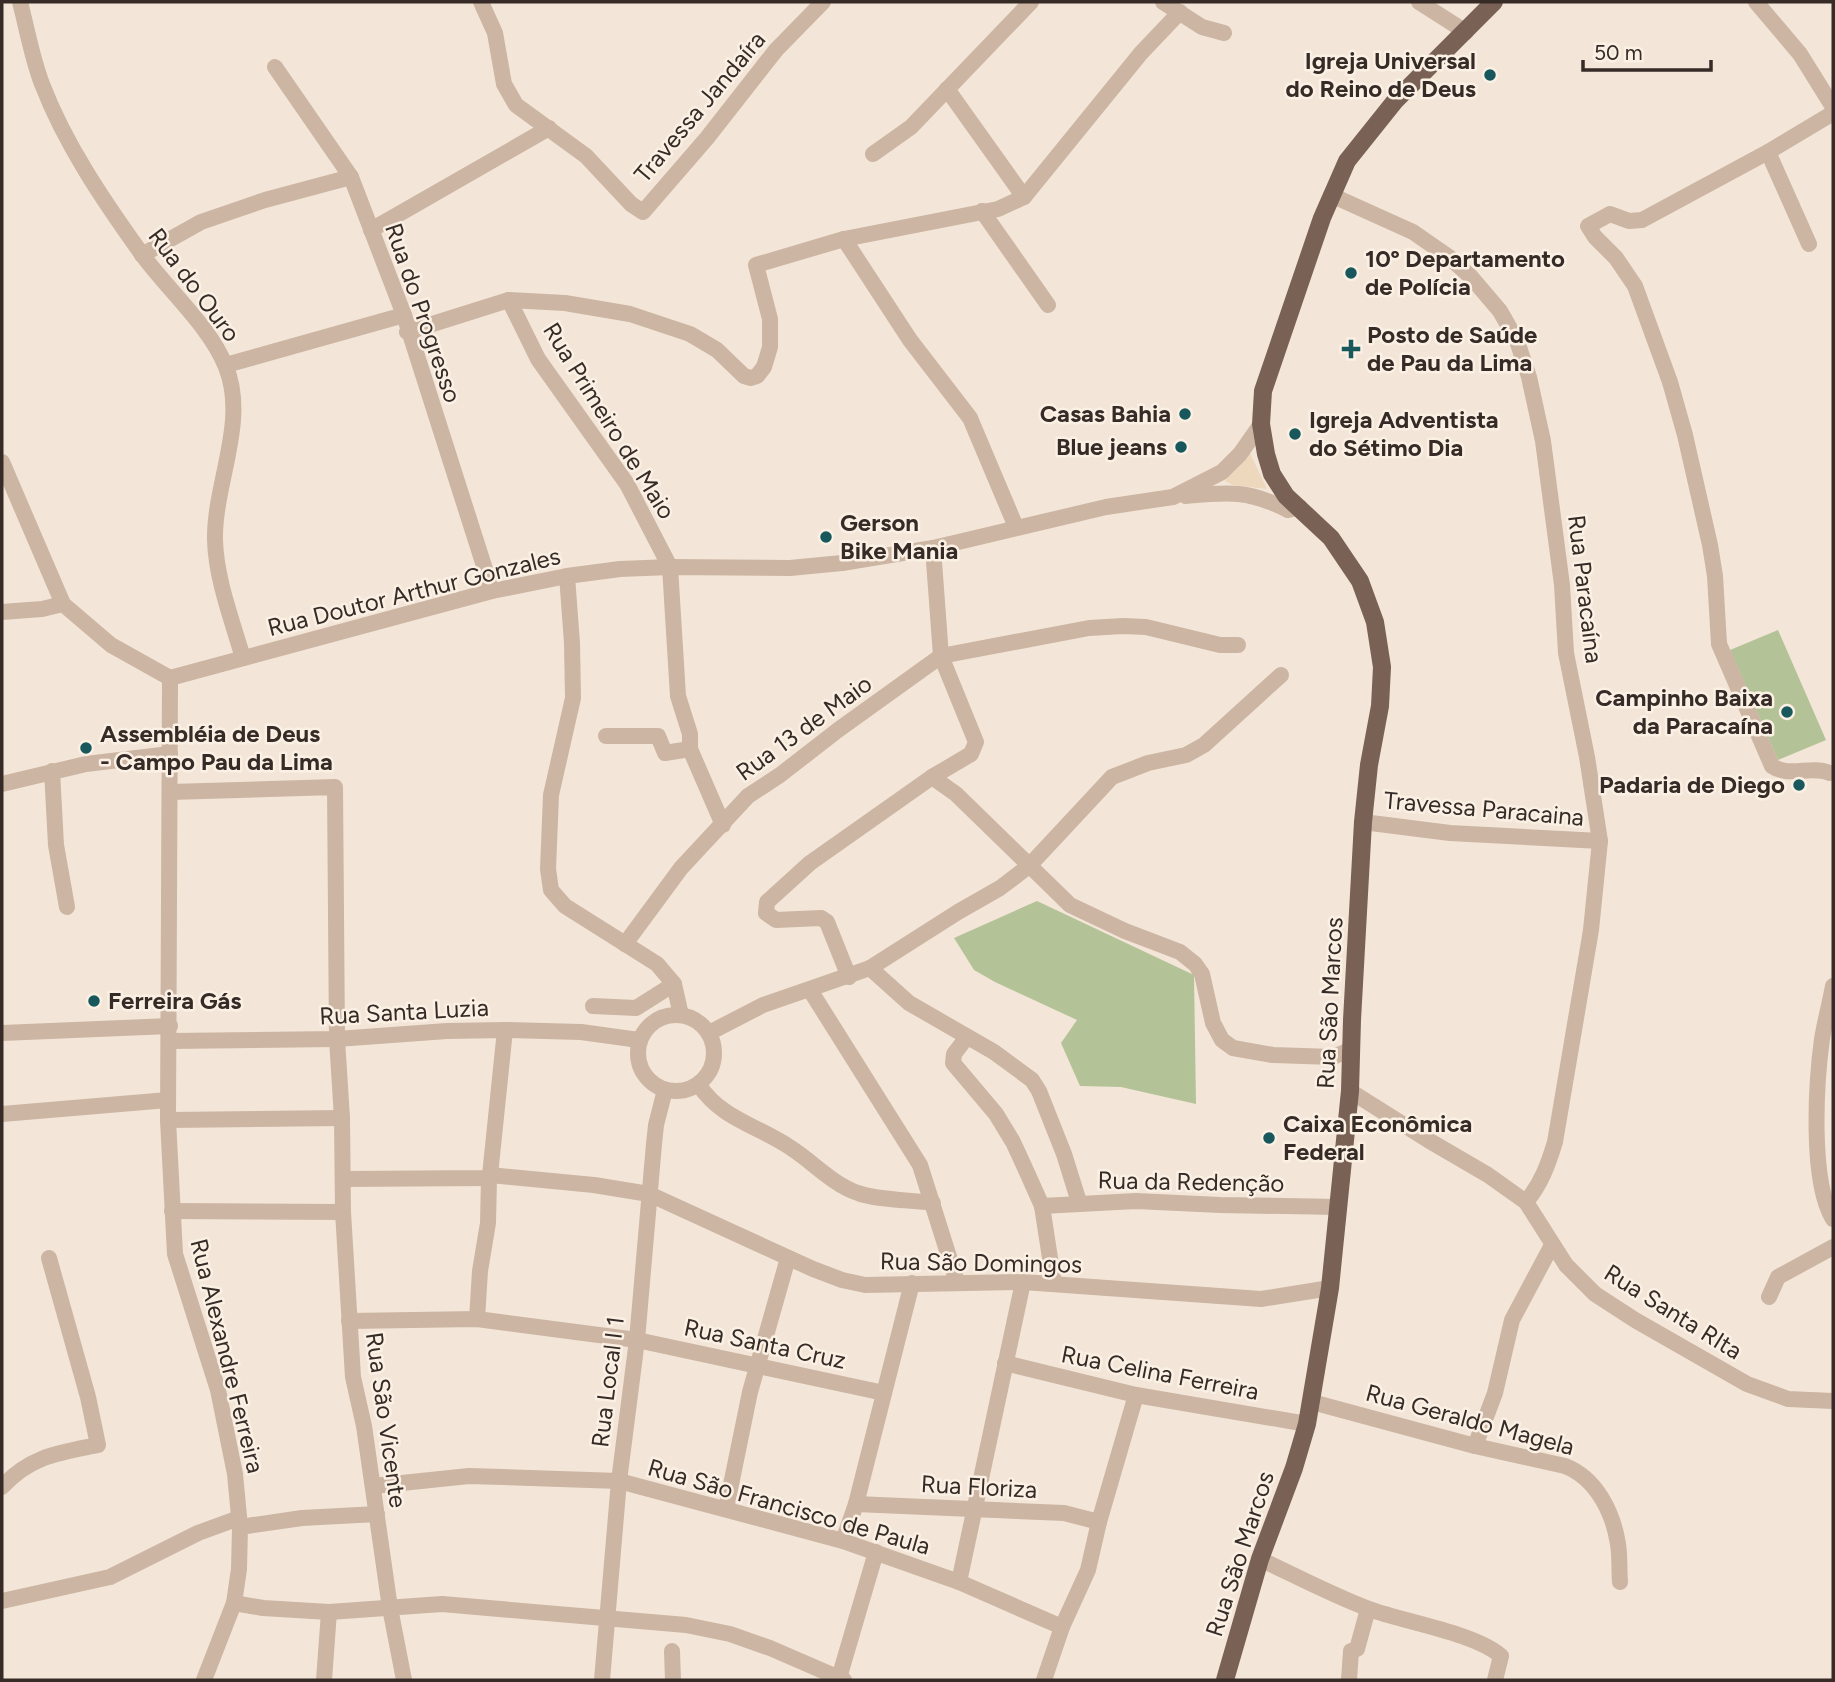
<svg xmlns="http://www.w3.org/2000/svg" width="1835" height="1682" viewBox="0 0 1835 1682" font-family="Figtree,sans-serif">
<rect width="100%" height="100%" fill="#f3e6d8"/>
<g fill="#b4c397">
<path d="M1778,630L1826,740L1778,760L1730,650Z"/>
<path d="M1037,901L1194,975L1196,1104L1121,1087L1080,1086L1061,1043L1077,1020L995,982L974,970L954,938Z"/>
</g>
<path fill="#edd7bd" d="M1249,451L1267,489L1233,485L1225,481L1240,466Z"/>
<g fill="none" stroke-linecap="round" stroke-linejoin="round">
<g stroke="#ccb5a3" stroke-width="16">
<path d="M20,2C27,29 32,58 42,84C65,144 103,200 141,253C166,288 210,326 226,367C248,422 214,483 215,540C216,579 232,620 243,658"/>
<path d="M481,2L495,33L504,84L516,105L586,156L631,204L643,212L707,138L776,50L823,2"/>
<path d="M1163,2L1202,27L1224,33"/>
<path d="M1419,2L1466,32"/>
<path d="M1756,2L1800,54L1833,107"/>
<path d="M275,67L351,177L404,315L492,591"/>
<path d="M947,89L1024,197"/>
<path d="M1768,152L1809,244"/>
<path d="M873,154L911,127L1031,2"/>
<path d="M1331,195L1413,232L1449,257L1471,277L1500,311L1517,341L1529,377L1543,441L1562,585L1566,653L1587,757L1600,841L1591,930L1555,1142C1548,1165 1541,1184 1526,1202"/>
<path d="M982,211L1048,305"/>
<path d="M371,230L549,128"/>
<path d="M844,239L910,340L970,418L1016,527"/>
<path d="M142,255L201,222L265,200L351,177"/>
<path d="M509,300L538,359L627,484L670,567L678,696L690,734V749L723,825"/>
<path d="M407,332L509,300L565,303L630,314L690,334L717,350L744,376L751,378L757,376L764,367L770,347V319L756,265L844,239L998,209L1024,197L1141,53L1180,12"/>
<path d="M226,365L404,315"/>
<path d="M2,462L63,604L111,645L170,678"/>
<path d="M1186,496C1229,492 1248,490 1288,510L1300,507"/>
<path d="M933,548L941,656L976,742L971,754L932,777L956,794L1070,905L1125,931L1180,952L1195,964L1202,974L1213,1023L1222,1040L1233,1048L1273,1055L1333,1057L1352,1049"/>
<path d="M567,576L572,643L573,698L551,795L548,869L551,890L565,906L657,964L674,984L681,1015"/>
<path d="M2,612L42,609L63,604"/>
<path d="M170,678L492,591L567,576L620,569L670,567L790,568L842,563L933,548L1106,507L1173,497L1222,472L1240,454L1261,424"/>
<path d="M170,678L168,1120L175,1254L218,1390L235,1474L240,1527L239,1569L234,1603L204,1680"/>
<path d="M606,736H658L665,753L690,749"/>
<path d="M52,771L56,845L67,907"/>
<path d="M1830,773C1810,765 1790,778 1772,766L1719,644L1715,576L1710,545L1685,435L1670,382L1635,286L1616,258L1595,237L1588,226L1610,214L1629,221L1642,220L1768,152L1833,113"/>
<path d="M2,784L86,764L170,754"/>
<path d="M170,792L335,787L337,1039L342,1118L343,1212L353,1377L364,1426L390,1608L404,1680"/>
<path d="M1363,822L1450,833L1600,841"/>
<path d="M625,944L681,868L748,796L780,775L838,730L941,656L1089,628L1123,626L1146,627L1220,645H1238"/>
<path d="M870,968L909,1003L994,1052L1032,1080L1039,1091L1064,1154L1079,1202"/>
<path d="M849,977L827,922L821,918L776,920L766,913L767,902L810,863L932,777"/>
<path d="M1833,986C1830,1003 1825,1021 1822,1039C1816,1083 1810,1181 1833,1219"/>
<path d="M810,990L920,1165L957,1282"/>
<path d="M593,1006L636,1008L674,984"/>
<circle cx="676" cy="1053" r="38"/>
<path d="M2,1033L170,1026"/>
<path d="M709,1033L763,1005L870,968L958,912L1000,888L1029,866L1112,777L1148,763L1186,755L1204,745L1281,675"/>
<path d="M967,1037L954,1054L953,1063L996,1114L1013,1142L1025,1168L1042,1206L1054,1284"/>
<path d="M170,1041L337,1039L447,1031L505,1030L581,1032L639,1040"/>
<path d="M699,1085C721,1119 759,1126 791,1148C813,1162 832,1184 858,1193C876,1200 912,1200 933,1203"/>
<path d="M1350,1091L1428,1140L1488,1175L1526,1202L1566,1265L1595,1294L1635,1320L1747,1384L1788,1399L1833,1401"/>
<path d="M2,1114L168,1100"/>
<path d="M168,1120L342,1118"/>
<path d="M490,1175L505,1030"/>
<path d="M343,1179L489,1178L490,1175L594,1185L649,1194L813,1269L842,1280L865,1285L1023,1282L1261,1299L1330,1288"/>
<path d="M1042,1206L1136,1201L1220,1205L1339,1207"/>
<path d="M172,1211L343,1212"/>
<path d="M1769,1297L1778,1277L1833,1247"/>
<path d="M477,1319L480,1271L488,1223L489,1178"/>
<path d="M349,1321L477,1319L637,1340L884,1393"/>
<path d="M1005,1363L1136,1395L1307,1424"/>
<path d="M1312,1402L1475,1446L1565,1466C1596,1478 1613,1512 1618,1544C1620,1556 1619,1570 1620,1582"/>
<path d="M1475,1446L1495,1393L1512,1320L1552,1245"/>
<path d="M373,1486L469,1476L619,1481L843,1541L959,1582L1062,1627"/>
<path d="M2,1487C30,1456 59,1453 98,1445L88,1397L49,1258"/>
<path d="M856,1504L1064,1513L1099,1522"/>
<path d="M726,1509L750,1392L788,1258"/>
<path d="M240,1527L302,1518L377,1514"/>
<path d="M843,1541L856,1504L912,1283"/>
<path d="M1260,1559C1296,1576 1332,1595 1369,1609C1404,1622 1475,1633 1501,1656L1495,1680"/>
<path d="M959,1582L1023,1282"/>
<path d="M2,1601L110,1577L198,1533L239,1518"/>
<path d="M234,1603L263,1608L329,1612L442,1604L686,1625L730,1634L770,1648L844,1680"/>
<path d="M672,1651L673,1680"/>
<path d="M839,1678L876,1552"/>
<path d="M324,1680L329,1612"/>
<path d="M602,1680L619,1481L637,1340L654,1144L656,1125L665,1090"/>
<path d="M1044,1680L1062,1627L1088,1570L1099,1522L1136,1395"/>
<path d="M1349,1680L1351,1651L1357,1649L1368,1609"/>
</g>
<path stroke="#796155" stroke-width="18" d="M1225,1680L1260,1559L1294,1468L1307,1424L1330,1288L1350,1091L1352,1020L1363,822L1369,765L1380,706L1382,667L1375,622L1360,581L1331,538L1286,496L1272,474L1266,454L1261,424L1263,391L1322,218L1347,161L1395,101L1494,2"/>
</g>
<g fill="#18575b" stroke="#fbf0e4" stroke-width="2.5">
<circle cx="1490" cy="75" r="7"/>
<circle cx="1351" cy="273" r="7"/>
<path d="M1347.5 338.5h7v7h7v7h-7v7h-7v-7h-7v-7h7z"/>
<circle cx="1185" cy="414" r="7"/>
<circle cx="1295" cy="434" r="7"/>
<circle cx="1181" cy="447" r="7"/>
<circle cx="826" cy="537" r="7"/>
<circle cx="1787" cy="712" r="7"/>
<circle cx="86" cy="748" r="7"/>
<circle cx="1799" cy="785" r="7"/>
<circle cx="94" cy="1001" r="7"/>
<circle cx="1269" cy="1138" r="7"/>
</g>
<g text-anchor="middle" stroke-width="5" stroke-linejoin="round" paint-order="stroke">
<g font-size="24" font-weight="bold" fill="#362b26" stroke="#fbf0e4" text-anchor="start">
<text x="1476" y="69" text-anchor="end">Igreja Universal<tspan x="1476" dy="28">do Reino de Deus</tspan></text>
<text x="1365" y="267">10º Departamento<tspan x="1365" dy="28">de Polícia</tspan></text>
<text x="1367" y="343">Posto de Saúde<tspan x="1367" dy="28">de Pau da Lima</tspan></text>
<text x="1171" y="422" text-anchor="end">Casas Bahia</text>
<text x="1309" y="428">Igreja Adventista<tspan x="1309" dy="28">do Sétimo Dia</tspan></text>
<text x="1167" y="455" text-anchor="end">Blue jeans</text>
<text x="840" y="531">Gerson<tspan x="840" dy="28">Bike Mania</tspan></text>
<text x="1773" y="706" text-anchor="end">Campinho Baixa<tspan x="1773" dy="28">da Paracaína</tspan></text>
<text x="100" y="742">Assembléia de Deus<tspan x="100" dy="28">- Campo Pau da Lima</tspan></text>
<text x="1785" y="793" text-anchor="end">Padaria de Diego</text>
<text x="108" y="1009">Ferreira Gás</text>
<text x="1283" y="1132">Caixa Econômica<tspan x="1283" dy="28">Federal</tspan></text>
</g>
<g font-size="24" fill="#362b26" stroke="#fbf0e4">
<text transform="translate(700 107) rotate(-50)" y="8">Travessa Jandaíra</text>
<text transform="translate(194 285) rotate(53)" y="8">Rua do Ouro</text>
<text transform="translate(423 313) rotate(71)" y="8">Rua do Progresso</text>
<text transform="translate(609 421) rotate(58)" y="8">Rua Primeiro de Maio</text>
<text transform="translate(1585 589) rotate(83)" y="8">Rua Paracaína</text>
<text transform="translate(414 592) rotate(-14)" y="8">Rua Doutor Arthur Gonzales</text>
<text transform="translate(804 728) rotate(-36)" y="8">Rua 13 de Maio</text>
<text transform="translate(1484 809) rotate(5)" y="8">Travessa Paracaina</text>
<text transform="translate(1330 1003) rotate(-87)" y="8">Rua São Marcos</text>
<text transform="translate(404 1012) rotate(-3)" y="8">Rua Santa Luzia</text>
<text transform="translate(1191 1182) rotate(1)" y="8">Rua da Redenção</text>
<text transform="translate(981 1263) rotate(1)" y="8">Rua São Domingos</text>
<text transform="translate(1673 1312) rotate(32)" y="8">Rua Santa RIta</text>
<text transform="translate(765 1344) rotate(12)" y="8">Rua Santa Cruz</text>
<text transform="translate(227 1356) rotate(76)" y="8">Rua Alexandre Ferreira</text>
<text transform="translate(1160 1373) rotate(11)" y="8">Rua Celina Ferreira</text>
<text transform="translate(608 1382) rotate(-83)" y="8">Rua Local I 1</text>
<text transform="translate(386 1420) rotate(82)" y="8">Rua São Vicente</text>
<text transform="translate(1470 1420) rotate(15)" y="8">Rua Geraldo Magela</text>
<text transform="translate(979 1487) rotate(3)" y="8">Rua Floriza</text>
<text transform="translate(789 1507) rotate(16)" y="8">Rua São Francisco de Paula</text>
<text transform="translate(1240 1554) rotate(-72)" y="8">Rua São Marcos</text>
</g>
</g>
<rect width="1835" height="1682" fill="none" stroke="#362b26" stroke-width="7"/>
<path d="M1583 60v10h128v-10" fill="none" stroke="#362b26" stroke-width="3.5"/>
<text x="1594" y="60" font-size="21" fill="#362b26" stroke="#fbf0e4" stroke-width="5" paint-order="stroke">50 m</text>
</svg>
